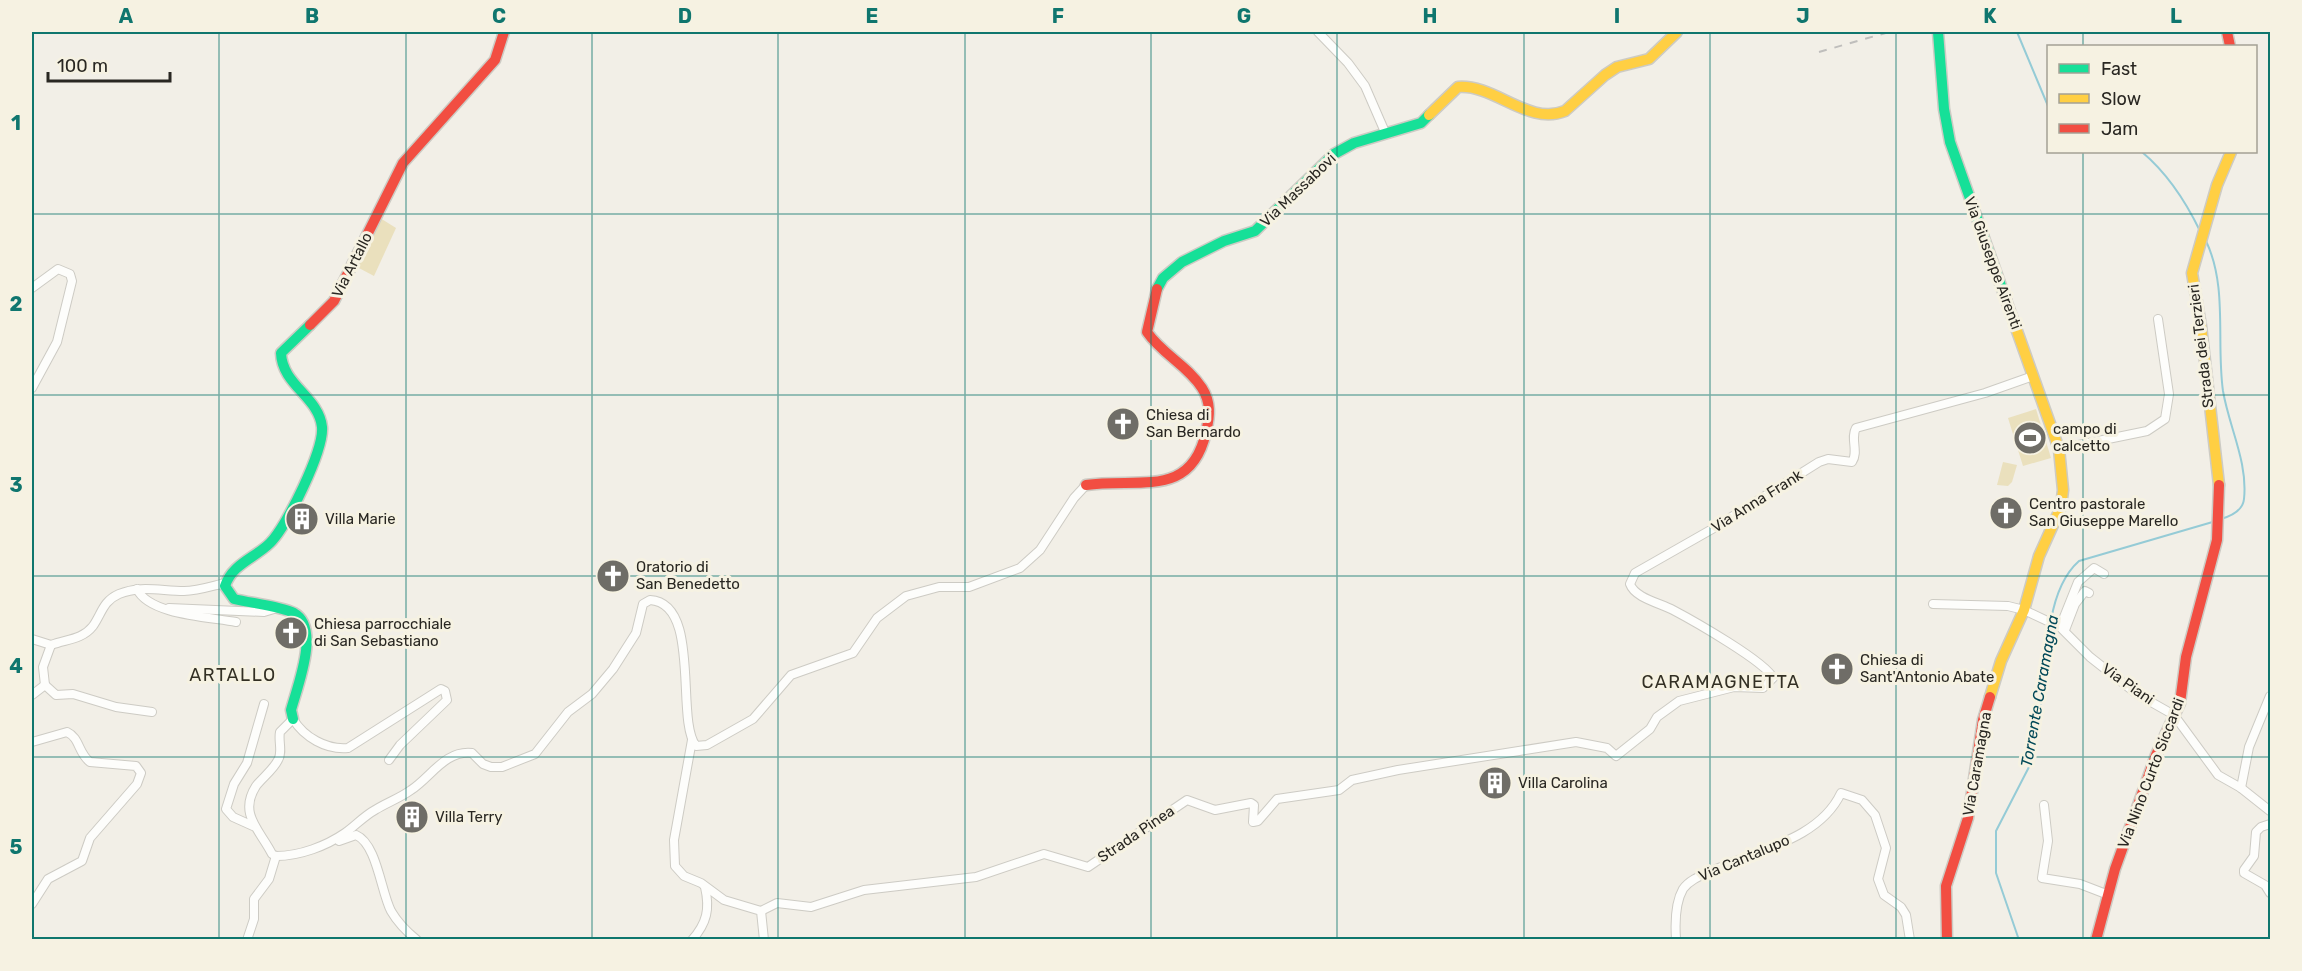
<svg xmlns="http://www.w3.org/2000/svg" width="2302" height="971" viewBox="0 0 2302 971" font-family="Rubik,sans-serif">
<rect width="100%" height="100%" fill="#f2efe7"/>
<g fill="#eae0bd">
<path d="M380,218L396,228L374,276L357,267Z"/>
<path d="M2036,409L2051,458L2023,466L2008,418Z"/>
<path d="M2003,462L2017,465L2012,482L2008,486L1997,485Z"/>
</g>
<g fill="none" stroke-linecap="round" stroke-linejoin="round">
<g stroke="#95cbd6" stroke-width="2">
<path d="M2017,32L2048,106"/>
<path d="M2142,152C2167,173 2186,202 2200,231"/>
<path d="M2206,241C2228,287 2216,342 2223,391C2229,427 2248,462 2244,499C2243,510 2231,516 2221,519"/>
<path d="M2051,620C2055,598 2062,576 2079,561L2216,521"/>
<path d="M2019,940L1996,873V831L2030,765L2038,725L2050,626"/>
</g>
<defs>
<g id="street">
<path d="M1318,32L1348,63L1365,86L1385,132"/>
<path d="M32,288L58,269L70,274L72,281L57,342L32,388"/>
<path d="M2059,449L2147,431L2165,419L2169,394L2158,319"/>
<path d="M137,589C149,615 210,617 236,622"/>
<path d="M1933,604L2008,606L2024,610L2060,627L2090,657L2137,694L2174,715L2218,775L2241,788L2270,811"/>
<path d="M169,608L264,612L274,609"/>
<path d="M2060,627L2078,582L2094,568L2104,574"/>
<path d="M2065,630L2075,604L2085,591L2089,593"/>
<path d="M32,639L51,645"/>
<path d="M51,645C66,639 82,640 93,626C102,613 103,601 119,594C140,585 161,591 184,591C197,591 212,586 225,583"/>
<path d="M45,685L56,695L73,694L116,707L152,712"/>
<path d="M45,685L43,667L51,645"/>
<path d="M32,695L45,685"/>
<path d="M692,740L674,840L675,866L684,876L701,883L724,900L761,911L764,940"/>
<path d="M32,742L67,732C80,738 78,753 90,762L136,766L141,773L137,784L90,838L82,861L48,879L32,904"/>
<path d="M389,760L400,745L447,700L445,691L441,689L348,748C326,750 304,737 293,719L280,732C278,741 283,752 278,760C273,770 263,777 256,786C238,814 260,830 272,854L276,856C300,856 326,846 345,833C355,826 364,816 375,810C386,803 400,798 411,790C431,777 445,750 472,753L483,764L491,767H502L535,754L568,712L592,694L613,669L636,633L643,604L650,600C702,603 675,720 696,746L707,745L753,719L791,675L853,653L877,618L906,596L939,587H969L1020,568L1040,550L1074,498L1086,485"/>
<path d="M2241,788L2249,747L2270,696"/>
<path d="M2044,805L2048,841L2042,878L2080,884L2106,894"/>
<path d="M2270,824L2261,827L2256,832L2254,856L2244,870V873L2265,885L2270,893"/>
<path d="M253,826L233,817L226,809L234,784L247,763L264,704"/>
<path d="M339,841L356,835C377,844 381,892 391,911C398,923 407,932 417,940"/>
<path d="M761,911L777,903L811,907L864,890L976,877L1044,854L1088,867L1187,800L1215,810L1251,803L1254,805L1253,822L1258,821L1277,799L1339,790L1352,780L1398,770L1576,742L1607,748L1616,756L1650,729L1657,717L1679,701L1734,687L1763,688L1773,678C1766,662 1692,620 1673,610C1660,603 1635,598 1630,584L1635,573L1714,528L1819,462L1828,459L1852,462C1859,452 1850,438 1856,428L1985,393L2033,376"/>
<path d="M1676,939C1675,924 1675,903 1683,889C1690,879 1703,875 1714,870C1756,850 1819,840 1841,793L1862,800L1875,815L1886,848L1878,879L1884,895L1901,907L1906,915L1910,940"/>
<path d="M247,940L254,919V899L269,879L276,856"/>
<path d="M692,940C707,923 710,909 705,887"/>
</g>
<g id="fast">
<path d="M1938,32L1944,109L1950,142L2006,300"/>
<path d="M1157,289L1163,278L1182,262L1224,241L1255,231L1334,154L1354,143L1421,123L1429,115"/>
<path d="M293,719L291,710C297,687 321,628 294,613C280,606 250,603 234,599L225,586C232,564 255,558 270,543C287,526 324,450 322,427C319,397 282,385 281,353L310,325"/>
</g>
<g id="slow">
<path d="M1429,115L1458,87C1495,84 1528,126 1565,111L1605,75L1617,67L1649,59L1677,32"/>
<path d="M2219,485L2201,326L2192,273L2217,185L2231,152"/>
<path d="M1990,697L2001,661L2024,610L2039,556L2061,507L2063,490L2059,449L2006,300"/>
</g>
<g id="jam">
<path d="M2227,32L2230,46"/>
<path d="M310,325L334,301L403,163L495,60L504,32"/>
<path d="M1086,485C1137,477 1191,500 1206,432C1210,416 1211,402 1202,388C1187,365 1162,354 1147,332L1157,289"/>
<path d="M1947,940L1946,886L1968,818L1983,720L1990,697"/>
<path d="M2096,940L2115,869L2156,755L2180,703L2186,657L2217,540L2219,485"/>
</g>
</defs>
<use href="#street" stroke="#cdcbc4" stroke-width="10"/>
<use href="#fast" stroke="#cdcbc4" stroke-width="13"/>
<use href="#slow" stroke="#cdcbc4" stroke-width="13"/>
<use href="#jam" stroke="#cdcbc4" stroke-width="13"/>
<use href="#street" stroke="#fdfdfb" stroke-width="8"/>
<use href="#fast" stroke="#16e098" stroke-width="10"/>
<use href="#slow" stroke="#ffcf43" stroke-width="10"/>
<use href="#jam" stroke="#f24e42" stroke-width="10"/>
<path stroke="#bfbebc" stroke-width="2" stroke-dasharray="8 8" stroke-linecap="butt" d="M1819,52L1889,32"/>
</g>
<path fill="none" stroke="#0f766e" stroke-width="1.5" stroke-opacity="0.55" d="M219,32V940M406,32V940M592,32V940M778,32V940M965,32V940M1151,32V940M1337,32V940M1524,32V940M1710,32V940M1896,32V940M2083,32V46M2083,152V940M32,214H2270M32,395H2270M32,576H2270M32,757H2270"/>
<defs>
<symbol id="church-disc" viewBox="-11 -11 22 22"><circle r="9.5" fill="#6f6d67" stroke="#f6f2e2"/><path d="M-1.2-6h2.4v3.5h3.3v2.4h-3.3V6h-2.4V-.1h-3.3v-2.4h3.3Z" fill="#fff"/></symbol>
<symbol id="stadium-disc" viewBox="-11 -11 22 22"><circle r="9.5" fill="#6f6d67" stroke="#f6f2e2"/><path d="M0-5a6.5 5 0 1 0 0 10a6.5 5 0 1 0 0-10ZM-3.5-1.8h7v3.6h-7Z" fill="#fff"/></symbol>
<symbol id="building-disc" viewBox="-11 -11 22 22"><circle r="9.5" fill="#6f6d67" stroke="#f6f2e2"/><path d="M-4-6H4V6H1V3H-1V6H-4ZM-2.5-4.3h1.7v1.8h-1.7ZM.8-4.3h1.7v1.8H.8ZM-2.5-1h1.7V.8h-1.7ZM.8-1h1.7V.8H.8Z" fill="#fff"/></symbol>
</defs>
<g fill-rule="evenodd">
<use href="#church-disc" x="1104" y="405" width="38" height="38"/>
<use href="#stadium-disc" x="2011" y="419" width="38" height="38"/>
<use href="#church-disc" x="1987" y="494" width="38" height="38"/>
<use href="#building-disc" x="283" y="500" width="38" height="38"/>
<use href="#church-disc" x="594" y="557" width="38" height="38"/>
<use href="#church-disc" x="272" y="614" width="38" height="38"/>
<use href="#church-disc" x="1818" y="650" width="38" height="38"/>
<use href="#building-disc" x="1476" y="764" width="38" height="38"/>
<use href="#building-disc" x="393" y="798" width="38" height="38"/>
</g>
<g text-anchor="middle" stroke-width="6" stroke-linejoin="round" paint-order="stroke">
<g font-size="15" fill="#292722" stroke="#f6f2e2">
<text transform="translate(1298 190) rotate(-44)" y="5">Via Massabovi</text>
<text transform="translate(1993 263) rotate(70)" y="5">Via Giuseppe Airenti</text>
<text transform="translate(352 265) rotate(-63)" y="5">Via Artallo</text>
<text transform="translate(2201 346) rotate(-97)" y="5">Strada dei Terzieri</text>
<text transform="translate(1757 501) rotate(-32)" y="5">Via Anna Frank</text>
<text transform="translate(2128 684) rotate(35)" y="5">Via Piani</text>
<text transform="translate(1977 764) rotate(-80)" y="5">Via Caramagna</text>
<text transform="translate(2151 773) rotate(-69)" y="5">Via Nino Curto Siccardi</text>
<text transform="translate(1136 834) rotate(-34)" y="5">Strada Pinea</text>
<text transform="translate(1744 858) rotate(-23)" y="5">Via Cantalupo</text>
</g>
<g font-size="15" fill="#292722" stroke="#f6f2e2" text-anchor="start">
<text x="1146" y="420">Chiesa di<tspan x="1146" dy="17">San Bernardo</tspan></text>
<text x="2053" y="434">campo di<tspan x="2053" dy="17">calcetto</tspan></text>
<text x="2029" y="509">Centro pastorale<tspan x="2029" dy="17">San Giuseppe Marello</tspan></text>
<text x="325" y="524">Villa Marie</text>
<text x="636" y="572">Oratorio di<tspan x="636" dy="17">San Benedetto</tspan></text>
<text x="314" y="629">Chiesa parrocchiale<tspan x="314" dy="17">di San Sebastiano</tspan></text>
<text x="1860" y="665">Chiesa di<tspan x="1860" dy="17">Sant'Antonio Abate</tspan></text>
<text x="1518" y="788">Villa Carolina</text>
<text x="435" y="822">Villa Terry</text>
</g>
<g font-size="16" font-style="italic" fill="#004857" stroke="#f6f2e2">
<text transform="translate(2039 691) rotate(-80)" y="6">Torrente Caramagna</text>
</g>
<g font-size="18" letter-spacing="1.5" fill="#333024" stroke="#f6f2e2">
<text x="233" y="681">ARTALLO</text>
<text x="1721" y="688">CARAMAGNETTA</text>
</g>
</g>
<rect width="2302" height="971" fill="none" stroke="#f6f2e2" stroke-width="66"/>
<rect x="2047" y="45" width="210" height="108" fill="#f6f2e2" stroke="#a4a195" stroke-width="1.5"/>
<rect x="2059" y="64" width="30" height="9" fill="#16e098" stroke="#a4a195" stroke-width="1.5"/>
<text x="2101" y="75" font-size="18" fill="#292722">Fast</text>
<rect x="2059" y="94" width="30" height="9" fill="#ffcf43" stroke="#a4a195" stroke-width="1.5"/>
<text x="2101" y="105" font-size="18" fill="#292722">Slow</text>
<rect x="2059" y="124" width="30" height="9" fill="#f24e42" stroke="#a4a195" stroke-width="1.5"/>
<text x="2101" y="135" font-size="18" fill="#292722">Jam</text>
<path d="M48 72v9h122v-9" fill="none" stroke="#292722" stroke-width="3"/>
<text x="57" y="72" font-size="18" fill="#292722" stroke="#f6f2e2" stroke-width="4.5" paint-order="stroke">100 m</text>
<rect x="33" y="33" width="2236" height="905" fill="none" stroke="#0f766e" stroke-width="2"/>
<g font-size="20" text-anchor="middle" font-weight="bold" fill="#0f766e">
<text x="126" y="23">A</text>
<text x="312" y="23">B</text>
<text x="499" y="23">C</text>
<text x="685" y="23">D</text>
<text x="872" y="23">E</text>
<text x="1058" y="23">F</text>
<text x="1244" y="23">G</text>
<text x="1430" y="23">H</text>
<text x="1617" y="23">I</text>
<text x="1803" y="23">J</text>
<text x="1990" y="23">K</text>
<text x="2176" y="23">L</text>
<text x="16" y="130">1</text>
<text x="16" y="311">2</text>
<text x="16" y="492">3</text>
<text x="16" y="673">4</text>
<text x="16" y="854">5</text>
</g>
</svg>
